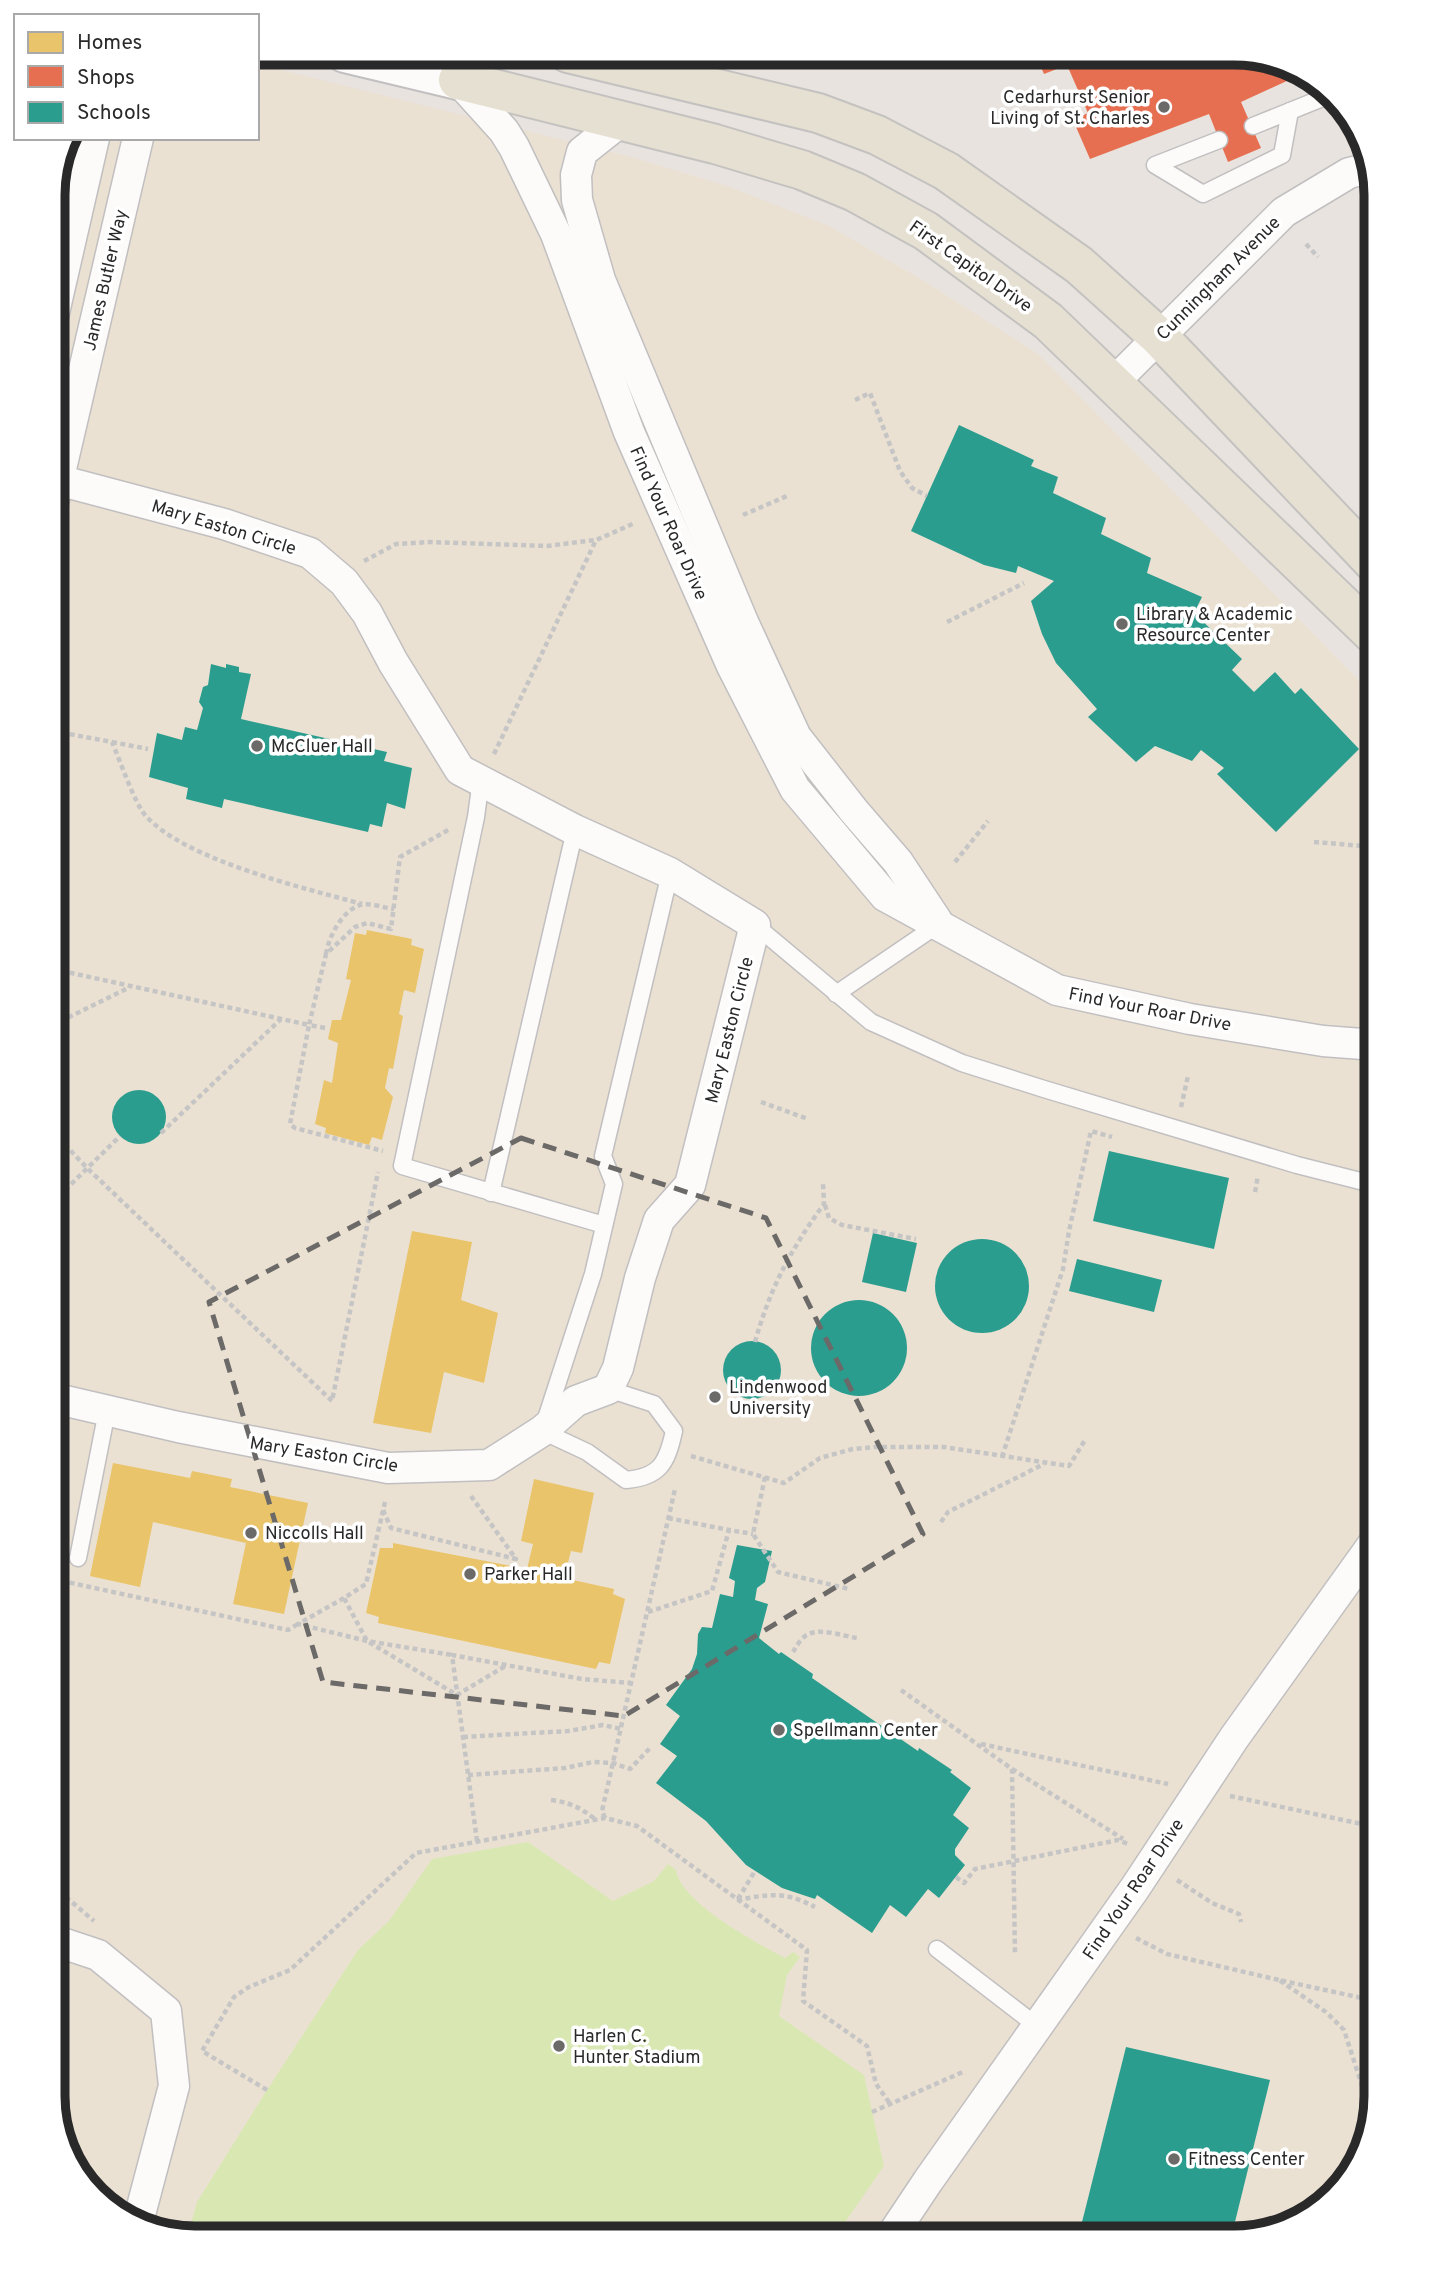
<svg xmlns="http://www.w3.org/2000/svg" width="1429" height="2291" viewBox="0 0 1429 2291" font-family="Overpass,sans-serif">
<rect width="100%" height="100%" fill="#e8e3de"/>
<path fill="#ebe1d2" d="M257,64L631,157L727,186L829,226L927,283L1038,354L1376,698V2097L1353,2175L1298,2224L1234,2238H186L116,2215L67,2160L53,2096V186L65,138H257Z"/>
<path fill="#d9e8b3" d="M528,1842L613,1901L654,1881L668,1864L676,1870C681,1903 757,1943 785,1958L793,1952L800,1957L787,1975L779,2016L864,2075L884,2166L834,2238H187L197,2202L267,2090L358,1950L389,1921L432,1859Z"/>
<g fill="#e9c46a">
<path d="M367,930L412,939L411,945L424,949L415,993L404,990L399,1014L403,1016L393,1069L389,1068L385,1088L393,1097L382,1140L372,1137L369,1145L325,1133L326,1128L315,1124L324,1080L332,1083L338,1043L328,1039L332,1020H341L351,980L346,979L355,933L366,935Z"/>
<path d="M412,1231L472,1242L461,1300L498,1313L484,1383L444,1372L431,1433L373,1423Z"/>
<path d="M53,1438L58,1448L69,1449L54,1514Z"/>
<path d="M113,1463L190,1478L192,1471L232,1479L230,1487L308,1503L284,1614L233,1604L246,1543L153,1522L140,1587L90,1576Z"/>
<path d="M534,1479L594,1493L582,1553L571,1551L564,1578L614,1589L613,1594L625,1599L610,1664L599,1662L596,1669L378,1623L379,1617L366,1613L380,1548H393V1543L527,1569L533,1544L521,1541Z"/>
</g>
<g fill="#e76f51">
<path d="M1035,53H1244L1304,73L1241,102L1261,148L1228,162L1209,114L1090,159L1073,120L1088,113L1067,65L1044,74Z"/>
<path d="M1376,329V351L1365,341Z"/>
</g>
<g fill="#2a9d8f">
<path d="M959,425L1034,460L1031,466L1058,477L1053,493L1106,518L1101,534L1151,558L1147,573L1202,597L1194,613L1242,659L1232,670L1254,692L1275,672L1295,694L1301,688L1359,749L1276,832L1217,774L1224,768L1201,750L1192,761L1155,746L1136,762L1088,717L1097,709L1056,663L1042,634L1031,601L1054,581L1018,566L1016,573L984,565L911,531Z"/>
<path d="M211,664L226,668V664L239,667V672L251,674L241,719L387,752L384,761L412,768L405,809L387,803L382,827L370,824L368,832L224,799L222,808L186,799L188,788L149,777L157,733L182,740L185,727L197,730L203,708L199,702L203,687L208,685Z"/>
<circle cx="139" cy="1117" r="27"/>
<path d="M1109,1151L1229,1178L1214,1249L1093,1221Z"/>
<path d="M873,1233L917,1243L906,1292L862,1282Z"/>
<circle cx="982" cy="1286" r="47"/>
<path d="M1077,1259L1162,1280L1154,1312L1069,1291Z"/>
<circle cx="859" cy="1348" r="48"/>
<circle cx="752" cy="1370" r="29"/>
<path d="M737,1545L772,1551L765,1582L757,1588L755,1600L768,1604L759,1638L779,1654L781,1652L813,1674L812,1678L918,1751L919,1748L952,1770L950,1772L971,1788L953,1815L969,1828L955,1849V1855L965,1865L939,1898L928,1889L906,1917L890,1905L872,1933L817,1895L815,1899L782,1888L746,1865L706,1821L656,1783L677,1756L660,1744L680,1716L666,1705L692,1669L697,1654L698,1634L702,1627L712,1628L720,1594L733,1597L735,1581L729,1578Z"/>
<path d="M1126,2047L1270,2080L1231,2238H1078Z"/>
</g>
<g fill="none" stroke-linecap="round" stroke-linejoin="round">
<defs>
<g id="lane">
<path d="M1253,126L1330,95"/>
<path d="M1219,140L1155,165L1203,194L1282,155L1290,111"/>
<path d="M1375,382L1376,390"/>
<path d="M481,780L476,817L402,1166L604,1225"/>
<path d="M755,925L871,1022L962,1063L1044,1089L1297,1165L1376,1185"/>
<path d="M836,994L939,924"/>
<path d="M491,1193L575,830"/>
<path d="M608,1389L654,1404L674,1431C667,1463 660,1477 626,1480L587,1452L542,1431L593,1274L614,1184L603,1156L670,873"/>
<path d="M78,1558L107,1411"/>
<path d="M937,1949L1037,2026"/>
</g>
<g id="street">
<path d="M458,80L504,131L514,147L556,234L629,432L732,666L795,789L885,896L1057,990L1190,1019L1323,1041L1376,1045"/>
<path d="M621,121L582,152L576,175L577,200L600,280L743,622L796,737L854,811L898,862L937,921"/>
<path d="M53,317L94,138"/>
<path d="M1113,383L1284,212L1349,173L1370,168"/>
<path d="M53,503L138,138"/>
<path d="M53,1398L178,1427L388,1468L489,1465L542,1431L576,1401L608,1389L618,1368L640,1278L659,1220L690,1185L755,925L670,873L575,830L460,770L393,662L367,613L344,582L310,553L224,524L58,480"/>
<path d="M53,1940L98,1955L166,2011L174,2086L138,2222"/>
<path d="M890,2238L928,2181L1135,1888L1234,1738L1376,1540"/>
</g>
<path id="secondary" d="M345,53L458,80"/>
<g id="primary">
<path d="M568,53L818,113L877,135L946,171L1079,265L1159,337L1376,565"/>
<path d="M458,80L715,144L802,170L855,192L926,231L1048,321L1376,637"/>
</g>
</defs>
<use href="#lane" stroke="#c1bfc0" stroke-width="19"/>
<use href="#street" stroke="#c1bfc0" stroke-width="33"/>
<use href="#secondary" stroke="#c1bfc0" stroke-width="42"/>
<use href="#primary" stroke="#c4c2c0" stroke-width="42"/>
<g stroke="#c6c5c5" stroke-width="4.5" stroke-dasharray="5 3.5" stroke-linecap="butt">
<path d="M1306,244L1318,257"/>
<path d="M855,400L870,393L900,471L912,488L927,496"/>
<path d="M743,515L787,496"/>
<path d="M364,561L396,544L430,542L547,546L595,540"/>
<path d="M947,622L1024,583"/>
<path d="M53,731L112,742C119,758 135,804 145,815C184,860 304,888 362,904"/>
<path d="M112,742L148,749"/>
<path d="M494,754L596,540L635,523"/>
<path d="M1314,842L1376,847"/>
<path d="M955,862L988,821"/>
<path d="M326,954C329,936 342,911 360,905C369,902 384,908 394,909"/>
<path d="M53,969L309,1025L290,1124L295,1128L383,1151"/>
<path d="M53,1025L130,987"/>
<path d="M325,1028L309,1025L326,954L355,927L367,923L391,929L400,857L450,829"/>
<path d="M761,1102L808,1119"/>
<path d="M1181,1107L1188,1076"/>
<path d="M53,1132L87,1168L332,1401L378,1172"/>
<path d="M161,1133L281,1019"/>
<path d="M1255,1192L1258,1176"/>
<path d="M53,1202L120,1136"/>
<path d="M825,1205L829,1218L842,1225L916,1239"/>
<path d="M755,1342C770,1288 791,1249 824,1204L823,1183"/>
<path d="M691,1456L784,1483L820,1458L853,1449L875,1447H944L1069,1466L1085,1440"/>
<path d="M1002,1457L1063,1269L1069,1231L1091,1131L1112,1137"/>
<path d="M765,1477L753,1534L778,1572L849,1589"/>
<path d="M385,1502L366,1584L344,1598L367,1641L457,1695L507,1665"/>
<path d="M383,1510L391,1528L516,1559L471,1496"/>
<path d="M668,1518L729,1530"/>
<path d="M941,1522L948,1512L1044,1464"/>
<path d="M53,1579L288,1630L298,1624"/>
<path d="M344,1598L298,1624L367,1641L452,1655"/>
<path d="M648,1612L712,1591L729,1530L753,1534"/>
<path d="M793,1652C797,1646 801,1637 809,1634C821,1628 843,1636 857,1638"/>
<path d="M901,1690L1012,1769L1015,1955"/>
<path d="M463,1737L568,1731L603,1725L621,1729"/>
<path d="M981,1744L1168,1784"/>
<path d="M1012,1769L1123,1839"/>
<path d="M468,1775L565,1768L593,1762L613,1763L630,1769L650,1748"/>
<path d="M1230,1796L1376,1827"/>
<path d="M551,1800C569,1802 581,1808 595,1819"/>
<path d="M605,1818L602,1811L675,1489"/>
<path d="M477,1841L452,1655L582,1679L631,1683"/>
<path d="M956,1877L964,1883L975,1869L1118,1840L1128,1844"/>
<path d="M1177,1880L1212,1903L1239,1914L1241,1922"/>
<path d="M53,1886L94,1921"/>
<path d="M738,1899L755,1871"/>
<path d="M737,1900C771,1894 784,1891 815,1907"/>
<path d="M1136,1938L1167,1954L1279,1980"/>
<path d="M267,2090L202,2051L234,1997L249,1987L290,1970L416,1853L605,1818L637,1826L807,1950L803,2001L867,2046L876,2084L891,2105"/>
<path d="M1365,2095L1344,2030L1326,2012L1279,1980L1376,2001"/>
<path d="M872,2112L965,2071"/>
<path d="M1349,2178L1376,2039"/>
</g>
<use href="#lane" stroke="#fcfbfa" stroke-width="16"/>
<use href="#street" stroke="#fcfbfa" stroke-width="30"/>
<use href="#secondary" stroke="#fcfbfa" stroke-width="38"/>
<use href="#primary" stroke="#e6e0d2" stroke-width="38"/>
</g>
<path fill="none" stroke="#6c6a68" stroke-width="5" stroke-dasharray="14 9" stroke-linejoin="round" d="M521,1138L766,1218L923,1534L624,1716L323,1682L209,1302Z"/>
<g fill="#6c6a68" stroke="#fff" stroke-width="2.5">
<circle cx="1164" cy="107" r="7"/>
<circle cx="1122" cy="624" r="7"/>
<circle cx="257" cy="746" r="7"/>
<circle cx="715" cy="1397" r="7"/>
<circle cx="251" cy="1533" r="7"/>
<circle cx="470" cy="1574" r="7"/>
<circle cx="779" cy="1730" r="7"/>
<circle cx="559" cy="2046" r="7"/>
<circle cx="1174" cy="2159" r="7"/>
</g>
<g text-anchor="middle" stroke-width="7" stroke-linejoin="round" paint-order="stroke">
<g font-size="18" fill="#292929" stroke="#fff" text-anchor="start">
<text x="1150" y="103" text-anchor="end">Cedarhurst Senior<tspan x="1150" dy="21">Living of St. Charles</tspan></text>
<text x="1136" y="620">Library &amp; Academic<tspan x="1136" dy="21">Resource Center</tspan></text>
<text x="271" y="752">McCluer Hall</text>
<text x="729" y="1393">Lindenwood<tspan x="729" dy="21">University</tspan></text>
<text x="265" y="1539">Niccolls Hall</text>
<text x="484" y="1580">Parker Hall</text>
<text x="793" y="1736">Spellmann Center</text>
<text x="573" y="2042">Harlen C.<tspan x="573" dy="21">Hunter Stadium</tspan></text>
<text x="1188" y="2165">Fitness Center</text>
</g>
<g font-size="18" fill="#292929" stroke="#fff">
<text transform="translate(971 266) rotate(35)" y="6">First Capitol Drive</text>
<text transform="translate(1218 278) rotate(-45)" y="6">Cunningham Avenue</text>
<text transform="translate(105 280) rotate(-77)" y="6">James Butler Way</text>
<text transform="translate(669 523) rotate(66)" y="6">Find Your Roar Drive</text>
<text transform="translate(224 527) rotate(17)" y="6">Mary Easton Circle</text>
<text transform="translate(1150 1009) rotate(11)" y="6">Find Your Roar Drive</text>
<text transform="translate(729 1030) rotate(-76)" y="6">Mary Easton Circle</text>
<text transform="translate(324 1454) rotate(9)" y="6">Mary Easton Circle</text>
<text transform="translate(1133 1889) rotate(-56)" y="6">Find Your Roar Drive</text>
</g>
</g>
<path d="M0 0H1429V2291H0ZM195 65H1234A130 130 0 0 1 1364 195V2096A130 130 0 0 1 1234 2226H195A130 130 0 0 1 65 2096V195A130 130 0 0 1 195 65Z" fill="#fff" fill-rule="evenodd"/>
<path fill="none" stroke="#292929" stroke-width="9" d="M195 65H1234A130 130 0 0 1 1364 195V2096A130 130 0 0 1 1234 2226H195A130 130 0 0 1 65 2096V195A130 130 0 0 1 195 65Z"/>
<rect x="14" y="14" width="245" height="126" fill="#ffffff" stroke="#a9a9a9" stroke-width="2"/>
<rect x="28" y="32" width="35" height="21" fill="#e9c46a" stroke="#a9a9a9" stroke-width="2"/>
<text x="77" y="49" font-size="21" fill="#292929">Homes</text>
<rect x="28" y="66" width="35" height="21" fill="#e76f51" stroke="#a9a9a9" stroke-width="2"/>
<text x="77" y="84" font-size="21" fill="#292929">Shops</text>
<rect x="28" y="102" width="35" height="21" fill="#2a9d8f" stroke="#a9a9a9" stroke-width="2"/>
<text x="77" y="119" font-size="21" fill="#292929">Schools</text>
</svg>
